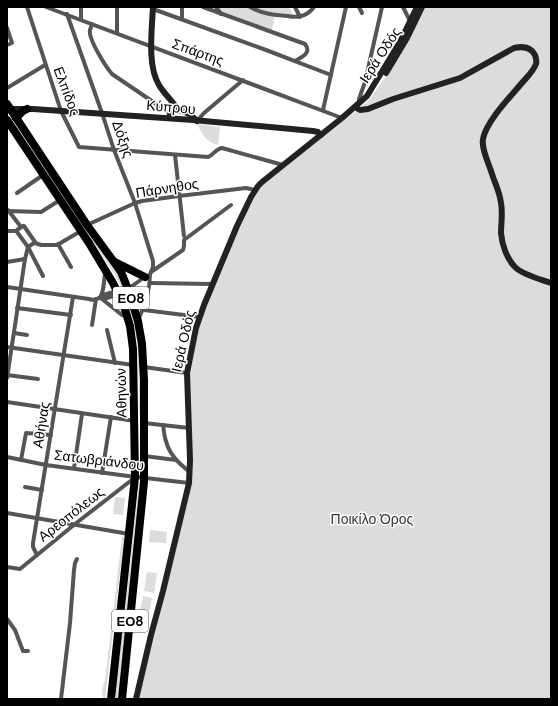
<svg xmlns="http://www.w3.org/2000/svg" width="558" height="706" viewBox="0 0 558 706" font-family="'DM Sans',sans-serif">
<rect width="100%" height="100%" fill="#fff"/>
<g fill="#dcdcdc">
<path d="M218,7H289L293,14L274,13V23L271,31L221,12Z"/>
<path d="M423,7H551V699H136L189,483L187,387L196,328L255,190L356,111L369,100L386,76Z"/>
<path d="M14,122H15L123,282L131,304L140,344L141,423L139,413C138,362 142,321 115,275Z"/>
<path d="M197,124L220,127L218,145C206,142 202,134 197,124Z"/>
<path d="M139,482H141L136,542L118,699H115Z"/>
<path d="M115,497L125,498L123,515L113,514Z"/>
<path d="M150,530L167,532L166,543L149,542Z"/>
<path d="M122,537H124V539L105,699H103L102,690L105,680Z"/>
<path d="M147,572L157,573L154,593L144,591Z"/>
<path d="M143,596L152,598L149,614L140,612Z"/>
</g>
<g fill="none" stroke-linecap="round" stroke-linejoin="round">
<g stroke="#555" stroke-width="4">
<path d="M27,7L61,111L79,147L208,157C214,155 215,149 222,148L283,165"/>
<path d="M46,7L342,118"/>
<path d="M203,7L305,44C312,53 302,57 295,61"/>
<path d="M216,7L221,14"/>
<path d="M250,7C263,14 274,15 288,16C292,17 297,17 301,16C306,15 311,11 314,7"/>
<path d="M295,7L300,17"/>
<path d="M359,7L362,13"/>
<path d="M403,7L410,21"/>
<path d="M153,9L266,50L331,75"/>
<path d="M67,14L102,113L114,150L135,203L153,261V267L151,272"/>
<path d="M182,19V7"/>
<path d="M81,20V7"/>
<path d="M92,24C92,25 90,29 90,30C88,39 106,67 112,74L171,114"/>
<path d="M7,28L12,43L7,45"/>
<path d="M117,33V7"/>
<path d="M7,88L45,65"/>
<path d="M359,103V99L365,82L382,7"/>
<path d="M323,110L346,7"/>
<path d="M197,121L204,113L243,80"/>
<path d="M175,155L184,236"/>
<path d="M17,193L43,175"/>
<path d="M8,210L21,227"/>
<path d="M8,211L41,212L60,200"/>
<path d="M87,225L135,203L142,201L179,196L246,188L255,190"/>
<path d="M7,231H17"/>
<path d="M35,243L41,245H57L81,231"/>
<path d="M58,244L71,267"/>
<path d="M28,247L34,243L35,242L24,226H23L17,230V232L28,247L43,276"/>
<path d="M7,262L25,259"/>
<path d="M151,272L183,250L184,246V240L231,205"/>
<path d="M150,283L212,284"/>
<path d="M7,287L89,299C92,300 96,300 99,298C104,295 104,279 105,273"/>
<path d="M128,289L146,276"/>
<path d="M117,291L103,295L100,298L104,299L119,294"/>
<path d="M102,299L122,315L127,317"/>
<path d="M17,308L71,315"/>
<path d="M144,310L200,317"/>
<path d="M138,320C145,306 150,290 150,274"/>
<path d="M92,325L96,299"/>
<path d="M107,330L115,363"/>
<path d="M14,333L27,335"/>
<path d="M7,347L133,365"/>
<path d="M144,367L187,373"/>
<path d="M7,375L38,379"/>
<path d="M7,378L25,259L28,247"/>
<path d="M7,402L135,421"/>
<path d="M144,423L189,428"/>
<path d="M163,425C164,430 164,436 166,441C169,454 179,464 190,472"/>
<path d="M144,456L176,460"/>
<path d="M7,457L46,465L128,476L189,483"/>
<path d="M21,460L26,433L51,435"/>
<path d="M74,468L82,414"/>
<path d="M102,473L111,417"/>
<path d="M25,487L42,490"/>
<path d="M7,513L129,534"/>
<path d="M37,555L33,547V543L73,297"/>
<path d="M7,567L20,569L75,524L133,479"/>
<path d="M7,619L15,630L23,651H28"/>
<path d="M61,699L70,623L74,570L75,563L77,559"/>
</g>
<g stroke="#222" stroke-width="6">
<path d="M153,7C152,29 147,66 159,85C164,94 173,101 178,110"/>
<path d="M386,73L407,38L422,7"/>
<path d="M355,107L360,110L368,109L393,99L460,78L514,48C523,46 531,47 535,55C536,58 537,61 536,64C533,72 526,78 521,84C510,97 486,122 483,139C481,149 490,166 493,177C496,185 500,194 501,203C503,213 501,223 501,233C502,245 507,259 515,267C523,275 540,279 551,283"/>
<path d="M11,109H33L193,120L313,131L318,132L321,135"/>
<path d="M169,118C173,103 190,113 197,121"/>
<path d="M136,699L151,635L163,591L189,483L190,460L187,373L196,328L204,305L237,226L251,197L258,186L262,182L342,118L367,96L400,42L417,7"/>
</g>
<g stroke="#000" stroke-width="8">
<path d="M7,104L87,225L114,262L121,272L128,289L138,321L142,344L144,380V482L122,699"/>
<path d="M16,118L23,111L27,109"/>
<path d="M7,120L89,243L113,283L124,306L130,326L133,349L135,477L111,699"/>
<path d="M115,262L145,277"/>
</g>
</g>
<g text-anchor="middle" stroke-width="3" stroke-linejoin="round" paint-order="stroke">
<g fill="#fff" stroke="#4c4c4c" stroke-width="1">
<rect x="113" y="287" width="36" height="22" rx="3"/>
<rect x="112" y="610" width="36" height="22" rx="3"/>
</g>
<g font-size="13" font-weight="bold" fill="#000">
<text x="131" y="303">ΕΟ8</text>
<text x="130" y="626">ΕΟ8</text>
</g>
<g font-size="14" fill="#000" stroke="#fff">
<text transform="translate(198 52) rotate(20)" y="5">Σπάρτης</text>
<text transform="translate(380 55) rotate(-57)" y="5">Ιερά Οδός</text>
<text transform="translate(67 91) rotate(69)" y="5">Ελπίδος</text>
<text transform="translate(171 107) rotate(5)" y="5">Κύπρου</text>
<text transform="translate(123 139) rotate(71)" y="5">Δόξης</text>
<text transform="translate(167 188) rotate(-9)" y="5">Πάρνηθος</text>
<text transform="translate(183 341) rotate(-77)" y="5">Ιερά Οδός</text>
<text transform="translate(121 393) rotate(-91)" y="5">Αθηνών</text>
<text transform="translate(41 425) rotate(-81)" y="5">Αθήνας</text>
<text transform="translate(99 460) rotate(7)" y="5">Σατωβριάνδου</text>
<text transform="translate(71 514) rotate(-38)" y="5">Αρεοπόλεως</text>
</g>
<g font-size="14" fill="#333" stroke="#fff">
<text x="372" y="524">Ποικίλο Όρος</text>
</g>
</g>
<rect width="558" height="706" fill="none" stroke="#000000" stroke-width="16"/>
</svg>
